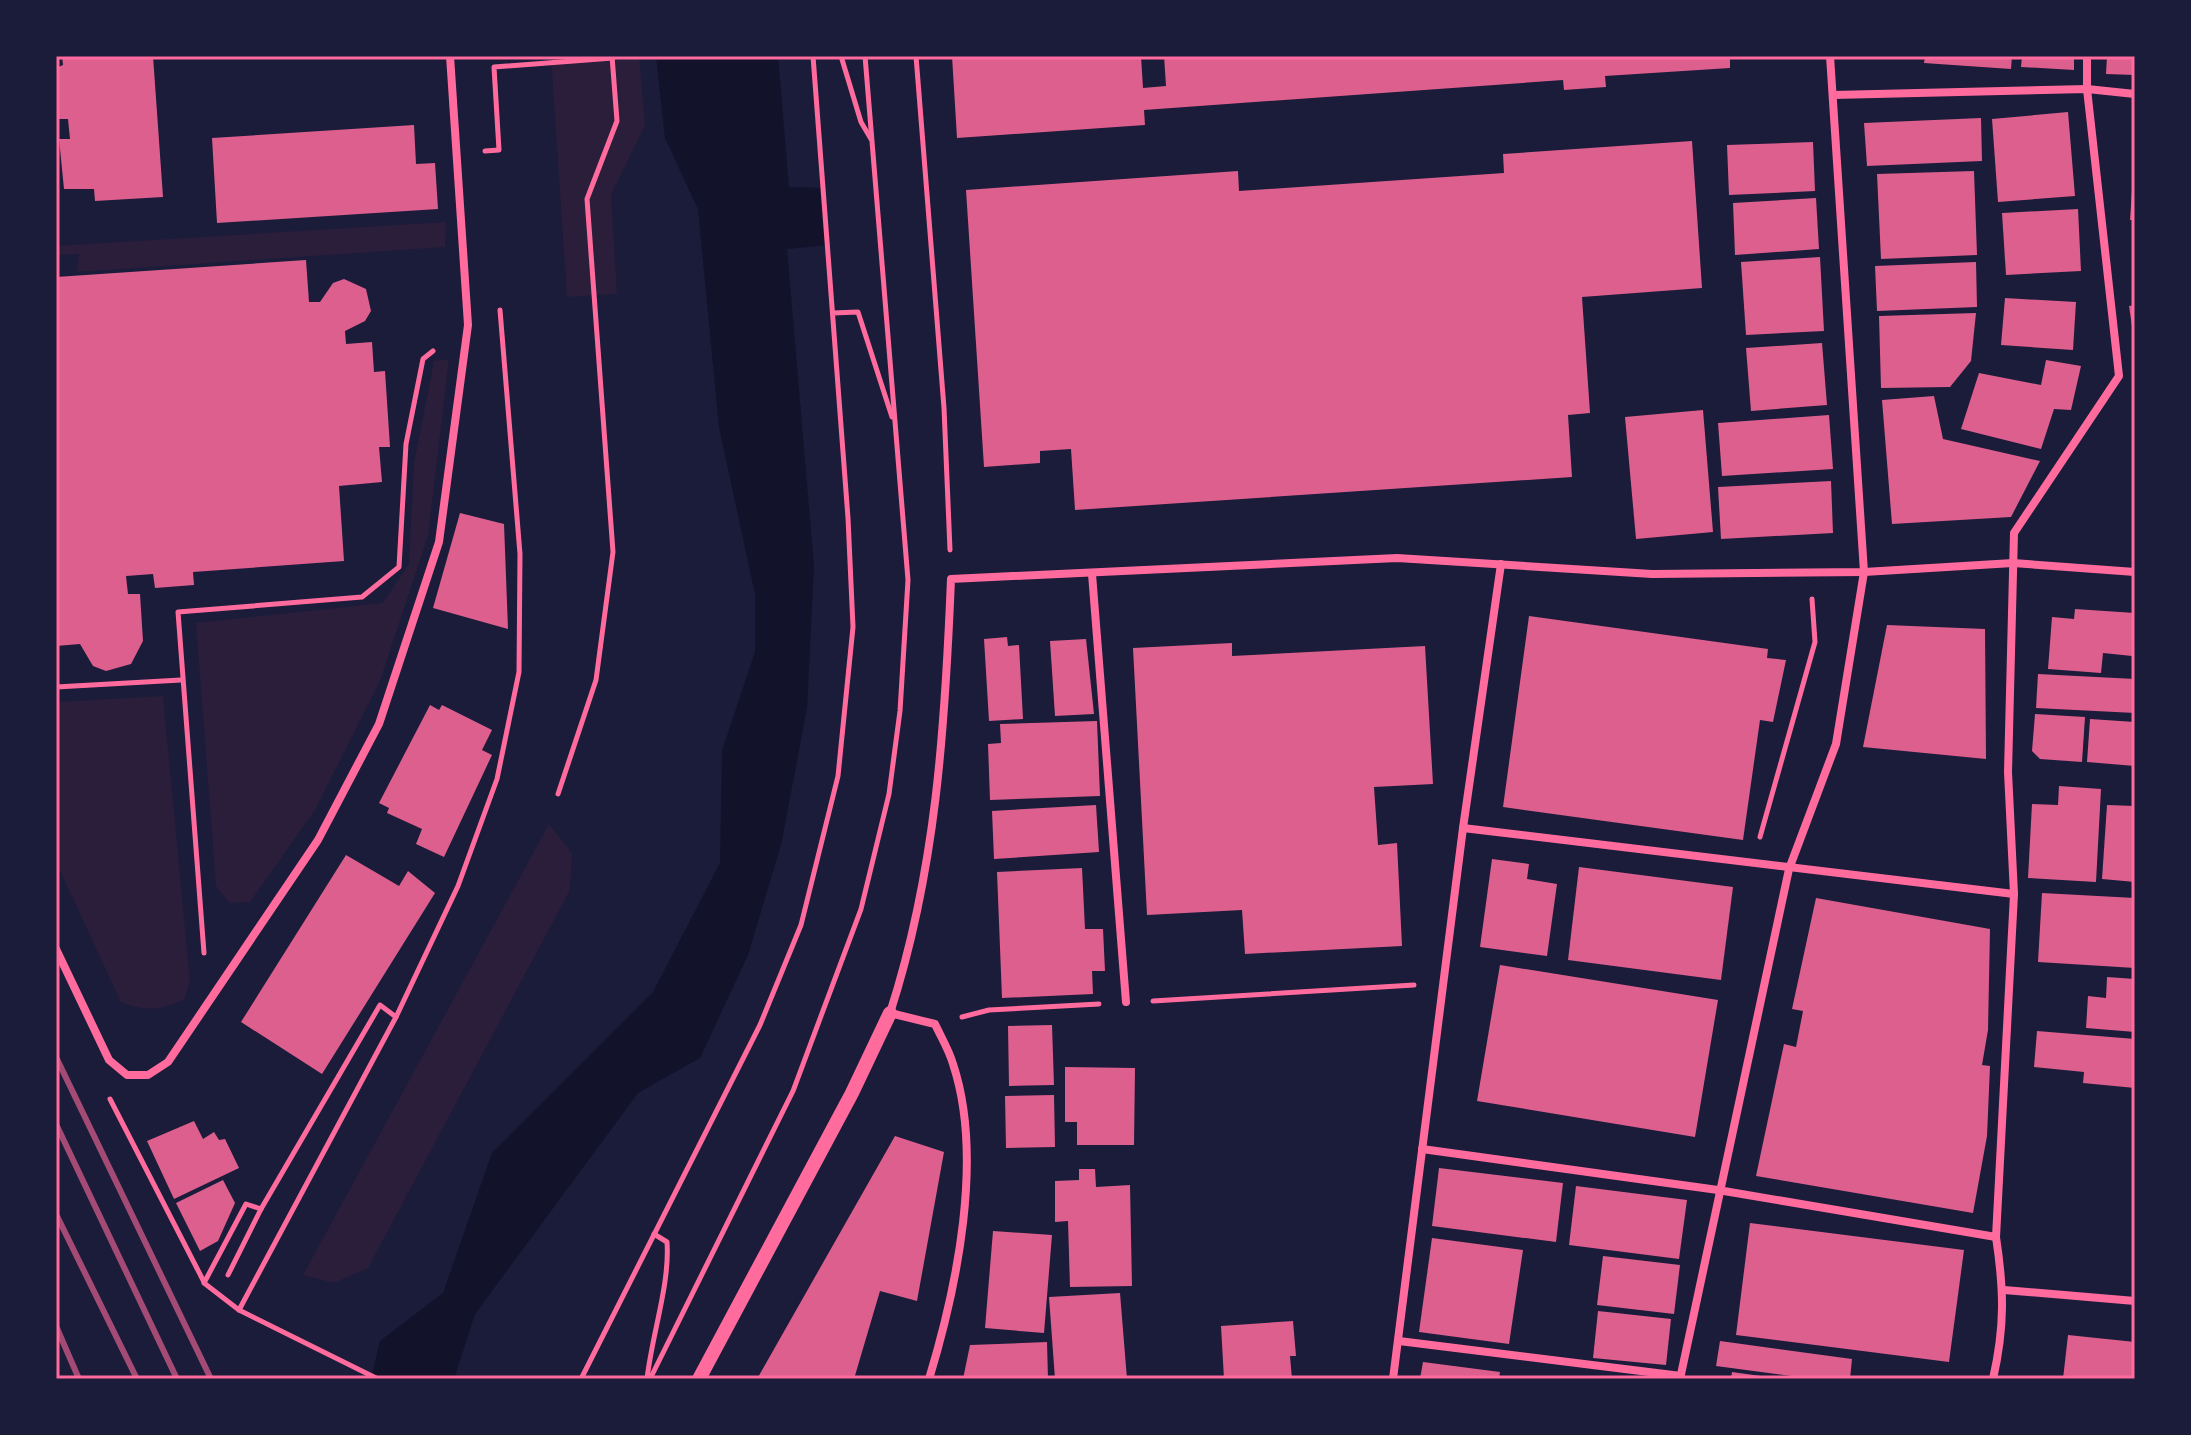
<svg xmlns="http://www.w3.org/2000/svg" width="2191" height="1435" viewBox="0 0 2191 1435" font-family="Bitter,serif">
<rect width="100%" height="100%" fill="#1b1b3a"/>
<g fill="#2a1e3b">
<path d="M551,56H639L645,125L611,195L617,294L567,297Z"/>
<path d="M446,222L445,247L77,272L79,254L56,255V246Z"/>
<path d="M449,359L428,536L380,681L315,810L250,902L229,903L216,886L196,623L383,603L409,564L414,463L434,361Z"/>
<path d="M163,696L190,981L184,1000C160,1010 145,1012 121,1002L56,862V702Z"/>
<path d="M549,824L572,853L570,890L368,1268L334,1283L303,1275Z"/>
</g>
<path fill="#12122b" d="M656,56H778L789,187L824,188L829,245L787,249L814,566L807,708L781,845L748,955L700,1058L638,1093L475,1314L454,1379H371L380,1341L443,1293L492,1153L653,992L720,863L722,751L755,652V594L719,427L698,209L665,138Z"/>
<g fill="#dd5f8e">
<path d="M62,56H153L163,197L95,201L94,189H64L59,139H70L68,119H59L56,87V68L63,65Z"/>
<path d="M952,56H1141L1143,88L1166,86L1164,56H1730V68L1605,76L1606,87L1564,90L1563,80L1144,110L1145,125L957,138Z"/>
<path d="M1925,56H2012L2011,69L1924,63Z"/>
<path d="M2022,56H2074V70L2021,67Z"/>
<path d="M2107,56H2135V75L2106,74Z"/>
<path d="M2068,112L2075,196L1998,202L1992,119Z"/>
<path d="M1981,118L1982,161L1867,166L1864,123Z"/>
<path d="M414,125L416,164L435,163L438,209L217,223L212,138Z"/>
<path d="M1692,141L1702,288L1582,297L1590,413L1568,415L1572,477L1075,510L1071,449L1040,451V463L984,467L966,190L1238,171L1239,191L1504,173L1503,154Z"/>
<path d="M1813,142L1815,191L1729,195L1727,145Z"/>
<path d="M1974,171L1977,255L1881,259L1877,174Z"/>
<path d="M2133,176H2135V220H2130Z"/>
<path d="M1816,198L1819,249L1735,255L1733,203Z"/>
<path d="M2078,209L2081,271L2006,275L2002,213Z"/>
<path d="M1820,257L1824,331L1746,335L1741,262Z"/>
<path d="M306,260L309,302H320L333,283L344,279L366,289L371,311L365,321L345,331L346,344L372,342L374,372L385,371L390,447H379L382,482L339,486L344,561L193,572L194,585L155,588L153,574L126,576L128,594H140L143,641L131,664L106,671L93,666L80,644L56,646V277Z"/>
<path d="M1976,262L1977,307L1877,311L1875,266Z"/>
<path d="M2005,298L2076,302L2073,350L2001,345Z"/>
<path d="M2135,305V333H2133L2129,306Z"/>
<path d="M1976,313L1971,361L1950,387L1881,388L1879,316Z"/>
<path d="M1822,343L1827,405L1751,411L1746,348Z"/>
<path d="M2046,360L2081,366L2071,410L2054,409L2041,449L1961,429L1979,373L2041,385Z"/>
<path d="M1934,396L1943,439L2040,461L2011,517L1892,524L1882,400Z"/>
<path d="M1703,410L1713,532L1636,539L1625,417Z"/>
<path d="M1829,415L1833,469L1722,476L1718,423Z"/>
<path d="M1831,481L1833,533L1721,539L1718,487Z"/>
<path d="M460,513L504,524L508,629L433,608Z"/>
<path d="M2075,609L2135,613L2132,656L2103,653L2101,673L2048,669L2052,617L2074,619Z"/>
<path d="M1529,616L1768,649L1767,658L1786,660L1773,722L1760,720L1743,840L1503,807Z"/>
<path d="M1887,625L1985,629L1986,759L1863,747Z"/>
<path d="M1007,637L1008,646L1019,645L1023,719L989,721L984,639Z"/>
<path d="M1086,639L1094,714L1055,716L1050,641Z"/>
<path d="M1232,643V656L1425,646L1433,784L1374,787L1378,845L1397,843L1402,946L1245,954L1242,910L1147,915L1133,648Z"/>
<path d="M2038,674L2135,679V713L2036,708Z"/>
<path d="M430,705L439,710L442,705L492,730L482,750L492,755L444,857L416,844L422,829L387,813L389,808L379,803Z"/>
<path d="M2035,714L2085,717L2082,762L2040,759L2032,751Z"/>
<path d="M2090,719L2135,722V766L2087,762Z"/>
<path d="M1097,721L1100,796L990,800L988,744L1001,743L1000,724Z"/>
<path d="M2059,786L2101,789L2096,882L2028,878L2032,804L2058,805Z"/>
<path d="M1096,805L1099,852L994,859L992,811Z"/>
<path d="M2107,805L2135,806V882L2102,879Z"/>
<path d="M346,855L399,886L408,871L435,893L322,1074L241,1022Z"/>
<path d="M1492,859L1529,864L1527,879L1557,884L1547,956L1480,947Z"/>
<path d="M1579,867L1733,887L1721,980L1568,960Z"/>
<path d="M1082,868L1085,929H1103L1105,971H1092L1093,994L1002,998L997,872Z"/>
<path d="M2042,893L2135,898V968L2038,962Z"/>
<path d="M1816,898L1990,929L1988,1030L1982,1065L1990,1066L1987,1136L1973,1213L1756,1176L1784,1044L1796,1047L1803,1011L1792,1009Z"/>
<path d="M1500,965L1718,1000L1695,1137L1477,1101Z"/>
<path d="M2107,977L2135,979V1032L2086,1028L2088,996L2106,998Z"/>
<path d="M1052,1025L1054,1085L1009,1086L1008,1026Z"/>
<path d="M2037,1031L2135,1039V1088L2083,1083L2084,1072L2034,1067Z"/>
<path d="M1065,1067L1135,1068L1134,1145H1077V1122H1065Z"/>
<path d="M1054,1095L1055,1147L1006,1148L1005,1096Z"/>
<path d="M194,1121L203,1139L214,1132L219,1140L225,1139L239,1168L174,1199L147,1141Z"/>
<path d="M895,1136L944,1152L917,1301L880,1291L854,1379H757Z"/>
<path d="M1439,1168L1563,1183L1556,1242L1432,1226Z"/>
<path d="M1079,1169H1095L1096,1187L1130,1185L1132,1286L1070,1287L1068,1221L1055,1222V1181L1079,1180Z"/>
<path d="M223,1180L235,1203L218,1241L200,1251L176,1203Z"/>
<path d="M1576,1186L1687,1200L1679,1259L1569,1245Z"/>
<path d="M1750,1223L1964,1250L1949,1362L1736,1335Z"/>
<path d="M993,1231L1052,1235L1044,1333L985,1328Z"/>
<path d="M1432,1238L1523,1250L1509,1344L1419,1332Z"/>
<path d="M1603,1256L1680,1265L1674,1314L1597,1305Z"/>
<path d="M1120,1293L1127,1379H1055L1049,1297Z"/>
<path d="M1598,1311L1671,1319L1666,1365L1593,1358Z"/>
<path d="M1293,1321L1296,1356H1290L1292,1379H1224L1221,1326Z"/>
<path d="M2068,1335L2135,1342V1379H2063Z"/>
<path d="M1720,1341L1852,1359L1850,1379H1814L1716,1366Z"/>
<path d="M1047,1342L1048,1379H963L970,1345Z"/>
<path d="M1423,1362L1500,1372L1499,1379H1420Z"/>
<path d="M1732,1372L1768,1377V1379H1731Z"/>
</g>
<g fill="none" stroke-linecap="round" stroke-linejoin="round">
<g stroke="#ff6b9d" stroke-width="5">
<path d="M841,56L861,122L871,139"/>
<path d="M916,56L944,408L950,550"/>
<path d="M485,151L499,150L494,67L613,58"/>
<path d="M833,313L858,312L892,417"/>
<path d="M56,687L181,680"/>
<path d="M558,794L596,680L613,552L587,199L617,121L612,56"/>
<path d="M1760,837L1815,642L1812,599"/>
<path d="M204,953L178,612L362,597L399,567L406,444L423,359L433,351"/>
<path d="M1153,1001L1414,985"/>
<path d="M962,1017L989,1010L1099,1004"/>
<path d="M110,1099L204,1282"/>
<path d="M261,1209L246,1204L204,1283L239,1310L378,1379"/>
<path d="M228,1275L261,1209L380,1005L396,1017"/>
<path d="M239,1310L396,1017L458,886L497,779L519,672L520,554L500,310"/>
<path d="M581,1379L760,1025L801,925L838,776L853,627L848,518L813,56"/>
<path d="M647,1379C652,1334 670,1284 667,1242L654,1234"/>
<path d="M650,1379L793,1091L861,909L889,794L900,711L908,580L865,56"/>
</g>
<g stroke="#ff6b9d" stroke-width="8">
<path d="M1833,95L2087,89L2135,94"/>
<path d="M1092,574L1126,1002"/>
<path d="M1463,828L2014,894"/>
<path d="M56,949L109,1060L127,1075H148L168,1062L318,840L379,724L439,542L468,325L450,56"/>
<path d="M1422,1149L1718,1190L1996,1237"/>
<path d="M2004,1290L2135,1301"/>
<path d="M1399,1341L1681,1376"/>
<path d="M929,1379C957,1287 984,1157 953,1064C949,1050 941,1037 935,1024L890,1013C936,871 945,727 951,579L1397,558L1652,574L1864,572L2013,563L2135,572"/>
<path d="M1393,1379L1463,828L1501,564"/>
<path d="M1680,1379L1789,869L1836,744L1864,572L1830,56"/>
<path d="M1993,1379C2005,1326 2004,1290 1996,1237L2014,894L2008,772L2014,533L2119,376L2087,89V56"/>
</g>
<path stroke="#ff6b9d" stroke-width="14" d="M699,1379L852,1093L890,1013"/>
<g stroke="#a44b75" stroke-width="6">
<path d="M56,1057L211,1379"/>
<path d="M56,1124L177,1379"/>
<path d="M56,1214L137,1379"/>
<path d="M56,1326L79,1379"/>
</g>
</g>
<rect width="2191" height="1435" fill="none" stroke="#1b1b3a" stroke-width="116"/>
<rect x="58" y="58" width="2075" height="1319" fill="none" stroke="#ff6b9d" stroke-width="3"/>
</svg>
